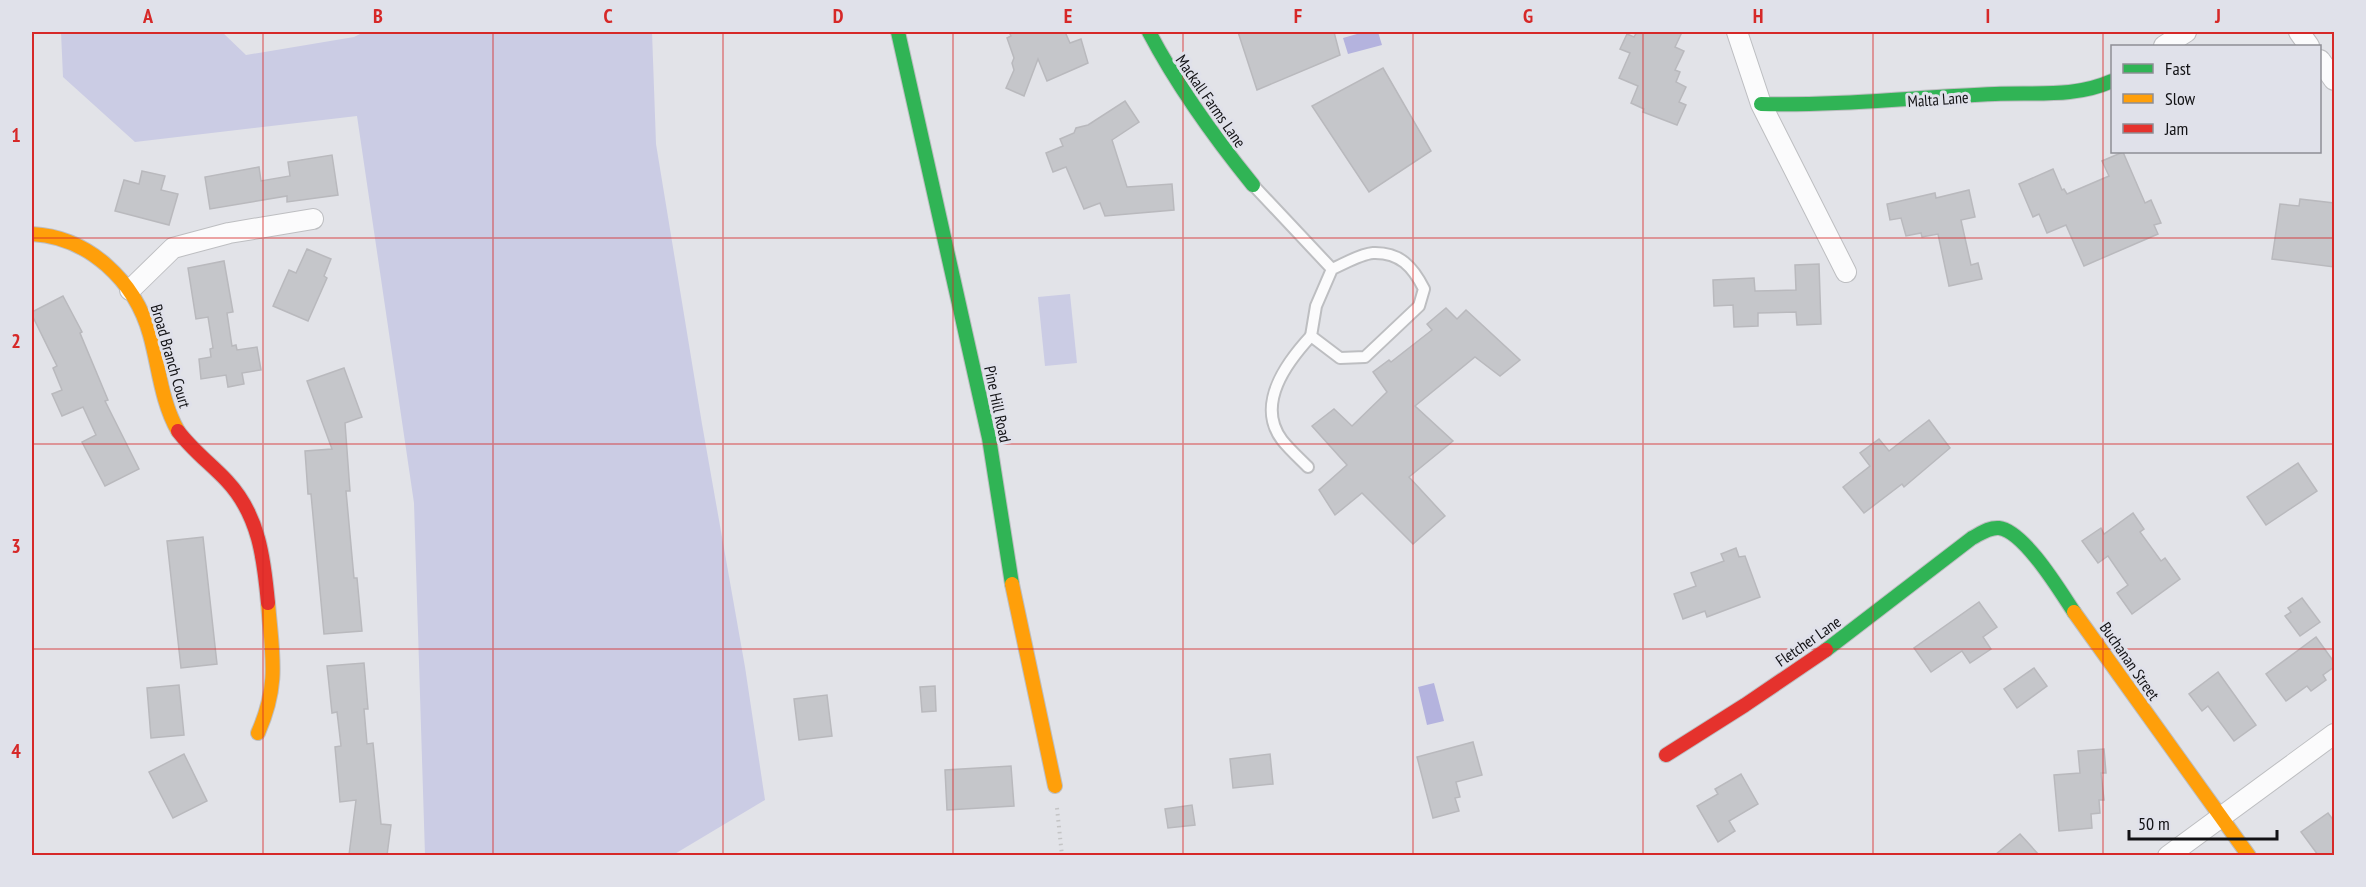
<svg xmlns="http://www.w3.org/2000/svg" width="2366" height="887" viewBox="0 0 2366 887" font-family="'PT Sans Narrow',sans-serif">
<rect width="100%" height="100%" fill="#e2e3e8"/>
<g fill="#cbcce4">
<path d="M61,32H222L246,55L354,37L364,32H652L656,144L702,424L745,667L765,800L673,855H425L414,503L357,116L135,142L63,77Z"/>
<path d="M1070,294L1077,363L1045,366L1038,297Z"/>
</g>
<g fill="#b4b3de">
<path d="M1364,32H1378L1382,45L1348,54L1343,38Z"/>
<path d="M1434,683L1444,721L1427,725L1418,687Z"/>
</g>
<g fill="#c5c6ca" stroke="#b9b9bd" stroke-width="1.5">
<path d="M1009,32H1065L1070,43L1081,39L1088,63L1047,81L1038,59L1024,96L1006,88L1014,70L1012,63L1014,58L1007,38L1011,36Z"/>
<path d="M1238,32H1334L1340,55L1257,90Z"/>
<path d="M1637,32H1682L1675,47L1684,51L1675,70L1680,72L1676,82L1686,87L1679,102L1686,105L1677,125L1643,112L1644,109L1631,103L1638,86L1619,78L1630,53L1620,49L1627,34L1634,37Z"/>
<path d="M1383,68L1431,151L1369,192L1312,106Z"/>
<path d="M1125,101L1139,122L1112,140L1127,187L1172,184L1174,210L1105,216L1100,203L1084,209L1066,167L1053,172L1046,153L1063,146L1060,139L1074,133L1076,128L1088,125Z"/>
<path d="M2123,152L2145,203L2151,200L2161,223L2154,225L2158,234L2084,266L2066,225L2047,233L2039,214L2033,217L2019,184L2053,169L2062,190L2064,189L2067,194L2109,176L2102,161Z"/>
<path d="M332,155L338,195L287,202V196L210,209L205,177L259,167L261,181L290,176L288,162Z"/>
<path d="M142,171L165,176L161,190L178,194L169,225L115,211L124,180L139,184Z"/>
<path d="M1969,190L1975,217L1961,220L1971,265L1978,263L1982,279L1949,286L1938,234L1922,237L1921,233L1906,236L1901,218L1890,220L1887,204L1935,193L1936,198Z"/>
<path d="M2300,199L2334,203V267L2272,259L2280,204L2299,206Z"/>
<path d="M307,249L331,259L324,276L327,278L308,321L273,306L289,270L296,273Z"/>
<path d="M224,261L233,312L227,313L232,346L236,345L237,350L257,347L261,370L242,373L244,384L228,387L226,375L201,379L199,359L211,357L210,349L213,348L208,317L196,319L188,268Z"/>
<path d="M1819,264L1821,324L1797,325L1796,312L1758,313V326L1734,327L1733,305L1714,306L1713,280L1754,278L1755,291L1796,290L1795,265Z"/>
<path d="M63,296L82,332L80,333L108,400L105,401L139,469L105,486L82,442L96,435L83,407L62,416L52,394L62,390L53,368L57,366L32,315V312Z"/>
<path d="M1446,308L1457,319L1466,310L1520,360L1500,376L1475,357L1415,406L1453,441L1409,477L1445,516L1413,544L1362,493L1335,515L1319,490L1347,465L1312,426L1334,409L1352,426L1387,392L1373,372L1389,360L1391,362L1432,330L1427,324Z"/>
<path d="M344,368L362,417L345,423L350,491H346L354,578H357L362,631L324,634L311,494H308L305,451L332,449L307,381Z"/>
<path d="M1929,420L1950,448L1904,487L1902,484L1864,513L1843,487L1870,466L1860,453L1879,439L1889,451Z"/>
<path d="M2298,463L2317,491L2266,525L2247,497Z"/>
<path d="M2133,513L2144,529L2140,532L2161,561L2165,558L2180,579L2132,614L2117,593L2128,585L2108,556L2098,563L2082,541L2101,528L2104,534Z"/>
<path d="M203,537L217,664L181,668L167,541Z"/>
<path d="M1736,548L1739,557L1745,556L1760,597L1707,617L1705,611L1683,619L1674,594L1696,586L1691,573L1724,561L1721,554Z"/>
<path d="M2302,598L2320,622L2300,636L2285,616L2291,612L2288,608Z"/>
<path d="M1979,602L1997,627L1983,637L1991,649L1970,663L1962,651L1931,672L1914,648Z"/>
<path d="M2316,637L2334,662V667L2323,675L2326,680L2311,691L2307,686L2286,701L2266,674Z"/>
<path d="M364,663L368,709H364L367,744L373,743L381,824L391,825L387,855H349L356,800L340,802L335,747L341,746L337,712L332,713L327,666Z"/>
<path d="M2034,668L2047,686L2017,708L2004,689Z"/>
<path d="M2218,672L2256,725L2234,741L2208,706L2202,711L2189,694Z"/>
<path d="M179,685L184,735L151,738L147,688Z"/>
<path d="M935,686L936,711L922,712L920,687Z"/>
<path d="M827,695L832,736L799,740L794,699Z"/>
<path d="M1473,742L1482,775L1456,782L1460,797L1455,798L1459,811L1433,818L1417,757Z"/>
<path d="M2104,749L2106,773H2101L2104,800H2099L2100,813L2091,814L2092,828L2059,831L2054,775L2080,773L2078,751Z"/>
<path d="M184,754L207,801L173,818L149,772Z"/>
<path d="M1270,754L1273,784L1233,788L1230,759Z"/>
<path d="M1011,766L1014,806L947,810L945,770Z"/>
<path d="M1741,774L1758,804L1729,821L1735,831L1718,842L1697,806L1718,794L1715,789Z"/>
<path d="M1192,805L1195,825L1168,828L1165,809Z"/>
<path d="M2328,813L2334,821V855H2318L2301,832Z"/>
<path d="M2020,834L2039,855H1995Z"/>
</g>
<g fill="none" stroke-linecap="round" stroke-linejoin="round">
<defs>
<g id="lane">
<path d="M1253,185L1332,269C1344,264 1360,254 1373,253C1400,252 1413,267 1424,289L1419,306L1365,357L1340,358L1311,336L1316,306L1332,269"/>
<path d="M1308,467C1299,458 1289,449 1282,440C1255,404 1287,362 1311,336"/>
</g>
<g id="street">
<path d="M1737,32L1761,104L1846,272"/>
<path d="M2299,32L2309,46"/>
<path d="M2164,46L2186,32"/>
<path d="M2320,60L2334,80"/>
<path d="M130,290L173,248L229,233L313,219"/>
<path d="M2168,856L2334,734"/>
</g>
<g id="fast">
<path d="M898,32L989,438L1012,584"/>
<path d="M1149,32C1178,87 1214,137 1253,185"/>
<path d="M1761,104C1839,106 1916,97 1995,94C2035,92 2074,98 2112,81"/>
<path d="M1826,650L1972,538C1980,534 1989,527 1999,528C2024,531 2060,591 2074,612"/>
</g>
<g id="slow">
<path d="M32,234C89,237 135,281 150,335C159,367 161,401 178,431"/>
<path d="M1012,584L1055,786"/>
<path d="M2074,612L2249,856"/>
<path d="M258,733C280,683 272,655 268,603"/>
</g>
<g id="jam">
<path d="M178,431C192,450 211,464 227,481C259,515 264,559 268,603"/>
<path d="M1666,755L1745,705L1826,650"/>
</g>
</defs>
<use href="#lane" stroke="#bdbec1" stroke-width="14"/>
<use href="#street" stroke="#bdbec1" stroke-width="22"/>
<use href="#fast" stroke="#bdbec1" stroke-width="16"/>
<use href="#slow" stroke="#bdbec1" stroke-width="16"/>
<use href="#jam" stroke="#bdbec1" stroke-width="16"/>
<path stroke="#c4c4c5" stroke-width="4" stroke-dasharray="1.5 4.5" stroke-linecap="butt" d="M1057,808L1062,856"/>
<use href="#lane" stroke="#fbfbfc" stroke-width="10"/>
<use href="#street" stroke="#fbfbfc" stroke-width="20"/>
<use href="#fast" stroke="#30b455" stroke-width="14"/>
<use href="#slow" stroke="#ff9f0a" stroke-width="14"/>
<use href="#jam" stroke="#e5322d" stroke-width="14"/>
</g>
<path fill="none" stroke="#d62828" stroke-width="1.5" stroke-opacity="0.55" d="M263,32V856M493,32V856M723,32V856M953,32V856M1183,32V856M1413,32V856M1643,32V856M1873,32V856M2103,32V856M32,238H2334M32,444H2334M32,649H2334"/>
<g text-anchor="middle" stroke-width="6" stroke-linejoin="round" paint-order="stroke">
<g font-size="16" fill="#121215" stroke="#e0e1ea">
<text transform="translate(1938 99) rotate(-4)" y="6">Malta Lane</text>
<text transform="translate(1211 101) rotate(55)" y="6">Mackall Farms Lane</text>
<text transform="translate(171 356) rotate(74)" y="6">Broad Branch Court</text>
<text transform="translate(998 404) rotate(78)" y="6">Pine Hill Road</text>
<text transform="translate(1808 641) rotate(-35)" y="6">Fletcher Lane</text>
<text transform="translate(2130 661) rotate(55)" y="6">Buchanan Street</text>
</g>
</g>
<rect width="2366" height="887" fill="none" stroke="#e0e1ea" stroke-width="66"/>
<rect x="2111" y="45" width="210" height="108" fill="#e0e1ea" stroke="#8e8e95" stroke-width="1.5"/>
<rect x="2123" y="64" width="30" height="9" fill="#30b455" stroke="#8e8e95" stroke-width="1.5"/>
<text x="2165" y="75" font-size="18" fill="#121215">Fast</text>
<rect x="2123" y="94" width="30" height="9" fill="#ff9f0a" stroke="#8e8e95" stroke-width="1.5"/>
<text x="2165" y="105" font-size="18" fill="#121215">Slow</text>
<rect x="2123" y="124" width="30" height="9" fill="#e5322d" stroke="#8e8e95" stroke-width="1.5"/>
<text x="2165" y="135" font-size="18" fill="#121215">Jam</text>
<path d="M2129 830v9h148v-9" fill="none" stroke="#121215" stroke-width="3"/>
<text x="2138" y="830" font-size="18" fill="#121215" stroke="#e0e1ea" stroke-width="4.5" paint-order="stroke">50 m</text>
<rect x="33" y="33" width="2300" height="821" fill="none" stroke="#d62828" stroke-width="2"/>
<g font-size="20" text-anchor="middle" font-weight="bold" fill="#d62828">
<text x="148" y="23">A</text>
<text x="378" y="23">B</text>
<text x="608" y="23">C</text>
<text x="838" y="23">D</text>
<text x="1068" y="23">E</text>
<text x="1298" y="23">F</text>
<text x="1528" y="23">G</text>
<text x="1758" y="23">H</text>
<text x="1988" y="23">I</text>
<text x="2218" y="23">J</text>
<text x="16" y="142">1</text>
<text x="16" y="348">2</text>
<text x="16" y="553">3</text>
<text x="16" y="758">4</text>
</g>
</svg>
